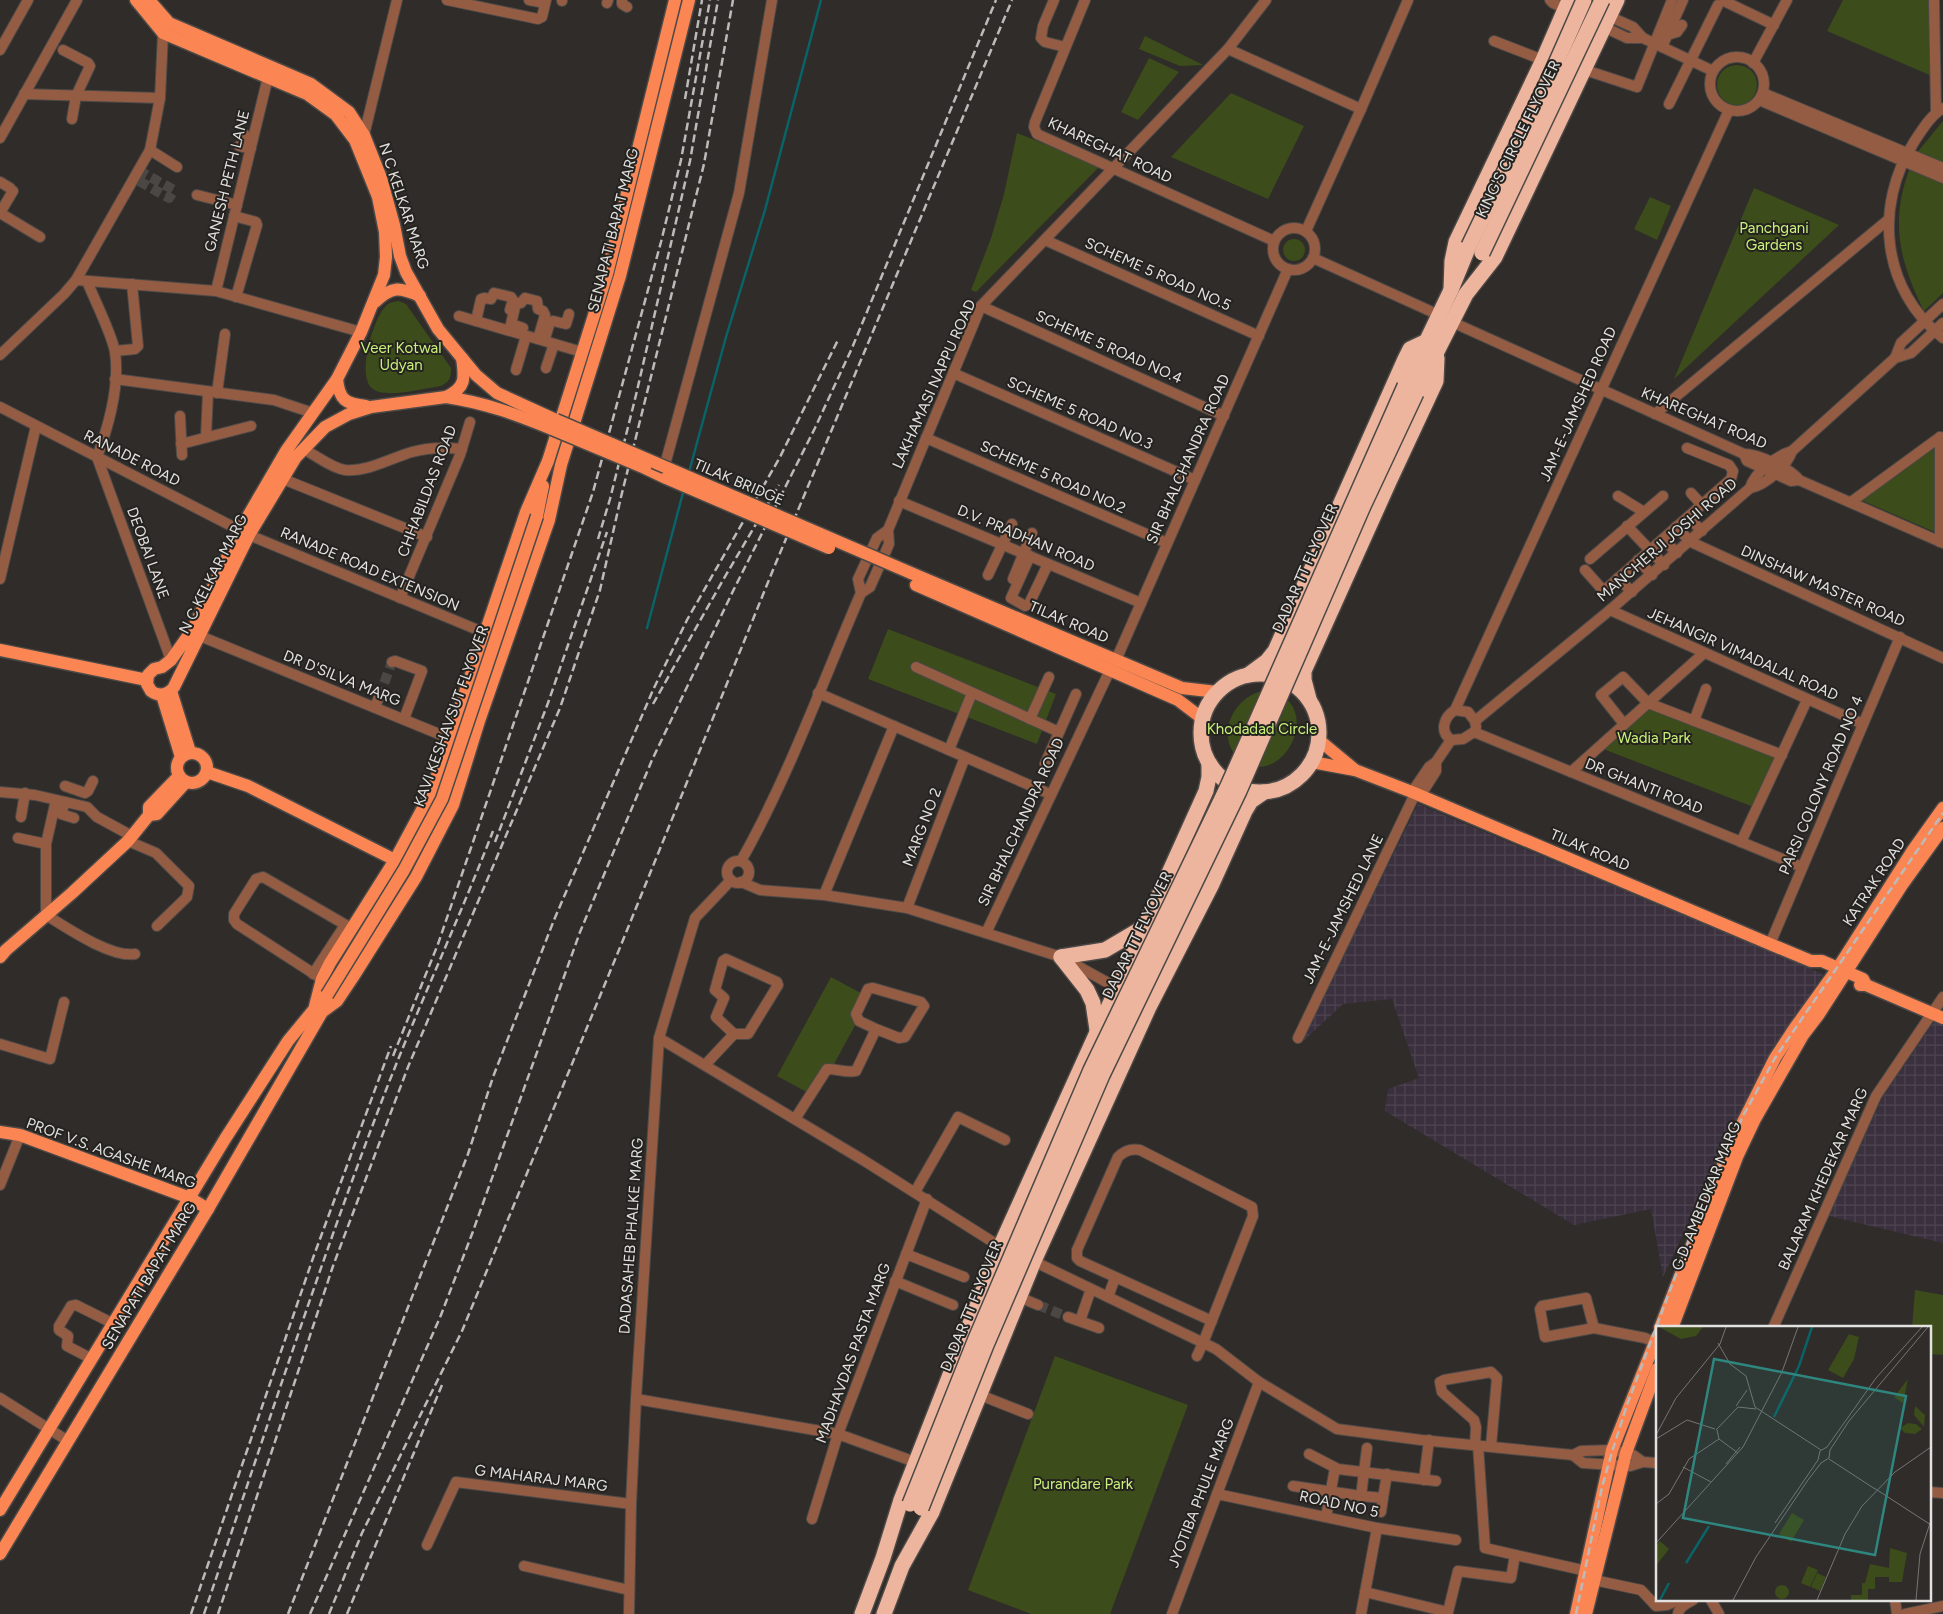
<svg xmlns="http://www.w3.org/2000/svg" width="1943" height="1614" viewBox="0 0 1943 1614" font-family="Figtree,sans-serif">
<defs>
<pattern id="industrial-grid" width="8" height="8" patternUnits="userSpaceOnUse" patternTransform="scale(1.25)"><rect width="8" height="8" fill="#3b303e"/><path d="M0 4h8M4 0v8" fill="none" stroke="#4e4450"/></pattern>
</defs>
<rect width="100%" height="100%" fill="#2f2c2a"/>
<g fill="url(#industrial-grid)">
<path d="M1418,804L1823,974L1745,1102L1663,1277L1651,1209L1574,1225L1385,1111L1388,1089L1419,1078L1392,999L1343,1004L1300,1044Z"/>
<path d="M1935,1020L1943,1023V1243L1829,1216L1882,1098Z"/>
</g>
<g fill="#3c4c1a">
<path d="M1843,0H1931L1932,76L1827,31Z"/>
<path d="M1145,36L1203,65L1180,66L1139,49Z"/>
<path d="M1149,58L1179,72L1138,120L1121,112Z"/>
<circle cx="1737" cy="85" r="20"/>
<path d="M1231,93L1304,126L1268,199L1171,157Z"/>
<path d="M1943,121V167L1915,155Z"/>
<path d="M1017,133L1100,166L976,292L971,290L991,238L1004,194Z"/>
<path d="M1910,168L1943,182V293L1924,311C1900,263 1889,221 1910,168Z"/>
<path d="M1754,188L1839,225L1674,379Z"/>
<path d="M1650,197L1671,206L1657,240L1634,229Z"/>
<circle cx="1294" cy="250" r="11"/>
<path d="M399,301L406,304L451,368C451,378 450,381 441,386C425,388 386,399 373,389C356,377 373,319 385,307C389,302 393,302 399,301Z"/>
<path d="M1938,446L1937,533L1861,500Z"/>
<path d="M888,629L1056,694L1037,744L868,679Z"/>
<path d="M1268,690C1327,704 1283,787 1245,762C1240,759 1236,757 1233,752C1217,726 1240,692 1268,690Z"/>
<path d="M1647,704L1781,756L1756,808L1598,747Z"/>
<path d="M831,977L870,998L816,1097L777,1076Z"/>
<path d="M1915,1290L1943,1295V1355L1929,1354V1328H1912Z"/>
<path d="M1055,1356L1188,1405L1110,1614H1031L968,1590Z"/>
</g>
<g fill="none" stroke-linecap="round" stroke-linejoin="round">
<g stroke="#096367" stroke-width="2.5">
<path d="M689,472L726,337L765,210L821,0"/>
<path d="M647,628L684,489"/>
</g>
<g stroke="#4a4745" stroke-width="10" stroke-dasharray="10 5" stroke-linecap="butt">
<path d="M139,181L169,198L174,190L143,173"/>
<path d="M379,697L392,662"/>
<path d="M1038,1305L1068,1317"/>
</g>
<defs>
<g id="minor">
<path d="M447,0L538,19L542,17L546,0"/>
<path d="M529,0L545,3"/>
<path d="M622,0V4L627,7"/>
<path d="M1054,0L1043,26L1041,38L1045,42L1065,47"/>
<path d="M1085,0L1035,122L1034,127L1037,134L1274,241"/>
<path d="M1550,0L1553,3L1627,38H1643"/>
<path d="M1725,0L1726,2L1774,25"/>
<path d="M1934,0L1936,112"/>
<path d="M562,1V0"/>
<path d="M1577,2L1633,27L1643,38L1713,71"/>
<path d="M607,3L608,0"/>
<path d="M1667,35L1677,32L1682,25"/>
<path d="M1494,41L1543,60"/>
<path d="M1662,47L1683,0"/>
<path d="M1228,49L1361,109"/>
<path d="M0,50L28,0"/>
<path d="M63,50L88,63L90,66L76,96L72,119"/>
<circle cx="1737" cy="84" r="27"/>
<path d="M1753,63L1787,0"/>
<path d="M1585,70L1637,87L1672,0"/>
<path d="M1763,93L1943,168"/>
<path d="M24,94L160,98"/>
<path d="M1759,100L1943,178"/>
<path d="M1669,104L1718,5"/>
<path d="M1943,108C1930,116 1922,130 1914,142C1873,207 1882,290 1943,338"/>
<path d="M364,135L397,0"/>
<path d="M0,138L77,0"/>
<path d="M239,146L251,148"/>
<path d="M243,147L245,135"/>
<path d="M150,150L177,167"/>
<path d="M0,182L10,188"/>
<path d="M197,195L237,205"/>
<path d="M0,213L40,237"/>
<path d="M0,213L13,191"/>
<path d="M234,216L256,222L257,225L236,297"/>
<circle cx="1294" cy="249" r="21"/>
<path d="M1306,231L1361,109L1408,0"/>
<path d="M1045,240L1259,336"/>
<path d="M1313,258L1439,315"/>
<path d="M76,280L150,150L160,98L163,33"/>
<path d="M87,281C94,299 112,334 115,352C120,387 109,425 97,457L171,660"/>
<path d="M216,291L268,77"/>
<path d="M981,306L1224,416"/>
<path d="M459,316L582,352"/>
<path d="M476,321L481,299L484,298L491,299L494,293L511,297L513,300L510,310"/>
<path d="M1452,322L1744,454C1758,454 1792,469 1799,480L1943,543"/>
<path d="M523,328L511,324L516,303H521L525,298L537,301L538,309L543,311L545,315L538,339"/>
<path d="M546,335L550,322L553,321L566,324L569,314"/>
<path d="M115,351L135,349L138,346L132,284"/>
<path d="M0,355L64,294L76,280L216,291L361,332"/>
<path d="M1895,358L1901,343L1943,304"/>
<path d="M546,368L554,344"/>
<path d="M516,370L526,336"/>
<path d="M953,373L1195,480"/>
<path d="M115,379L274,400L313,413"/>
<path d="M217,393L225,334"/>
<path d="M0,407L249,535L490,635"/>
<path d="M1655,414L1889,219"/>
<path d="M180,416L182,455"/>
<path d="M206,437L208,392"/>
<path d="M926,438L1167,543"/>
<path d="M181,444L251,426"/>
<path d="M303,449C316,455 331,468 345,470C368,472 391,458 412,452C429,447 444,447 462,449"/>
<path d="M1744,454L1747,461L1791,481L1799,480"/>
<path d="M661,473L666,461L739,193L772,0"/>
<path d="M283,479L427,537"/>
<path d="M1750,488C1766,485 1787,466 1792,451"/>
<path d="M1691,493L1702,505"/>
<path d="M1618,496L1644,512"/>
<path d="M899,501L1141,603"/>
<path d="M1851,502L1940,437"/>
<path d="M1688,517L1702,531"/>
<path d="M1627,526L1664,565"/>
<path d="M1676,527L1691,542L1943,658"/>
<path d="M1663,539L1677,553"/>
<path d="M1940,542V437"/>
<path d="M1030,556L1011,598L1025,606L1029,604L1048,564"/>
<path d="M1590,559L1663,496"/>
<path d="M1638,560L1652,575"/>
<path d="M1585,570L1601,588L1606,589L1731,479L1733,471L1729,465L1687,448"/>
<path d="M988,575L1012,524"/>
<path d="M1618,578L1632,592"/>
<path d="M0,579L36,426"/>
<path d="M1013,579L1032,533"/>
<path d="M861,593L870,587L889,544L888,530"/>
<path d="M400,598L460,455L470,422"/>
<path d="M1610,610L1863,724"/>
<path d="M200,636L456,741"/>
<path d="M1116,660L1288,269"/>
<path d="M392,662L395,661L422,671L404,719"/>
<path d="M916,667L1059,732"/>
<path d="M818,693L1050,794"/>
<path d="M375,707L379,697"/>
<path d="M1455,710L1468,712L1475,721L1476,727"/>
<path d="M1030,719L1049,677"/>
<path d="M1475,721L1610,610L1750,488C1755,472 1776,456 1792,451L1895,358L1911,353L1943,323"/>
<path d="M1694,721L1706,689"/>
<path d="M1624,724L1601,695L1623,677L1648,703L1782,755"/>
<path d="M1474,732L1802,867"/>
<path d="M1451,740C1439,731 1444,717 1455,710L1729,110"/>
<path d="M1451,740L1463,739L1474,732"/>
<path d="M949,750L972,693"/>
<path d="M1045,764L1076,694"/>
<path d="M1571,772L1704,653"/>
<path d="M65,786L85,793L88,791L93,781"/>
<path d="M0,792L35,795L87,807L97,817L132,836"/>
<path d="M1412,792L1429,767L1436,762L1451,740"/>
<path d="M1420,796L1436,771V762"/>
<path d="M56,800L46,844V915C67,928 111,958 135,954"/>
<path d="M65,802L61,814L74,818"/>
<path d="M21,817L25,793"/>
<path d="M18,838L46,844"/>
<path d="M128,841L156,853L189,886L187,897L157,926"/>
<path d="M1741,842L1807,700"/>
<circle cx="738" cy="872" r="11"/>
<path d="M741,861C789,776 822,683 861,593L858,579L877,538L888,530L981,306L1228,49L1266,0"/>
<path d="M741,882L760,890L824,895L907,908L1061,957L1121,990"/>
<path d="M824,895L894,726"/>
<path d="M907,908L965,757"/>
<path d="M986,933L1110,670"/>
<path d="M1770,944L1900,637"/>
<path d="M313,974L345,925"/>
<path d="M322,979L237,924L234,920V914L256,879L263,877L351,928"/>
<path d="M659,1038L863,1160L1004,1249"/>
<path d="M1298,1038L1415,794"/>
<path d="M0,1044L50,1059L64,1002"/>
<path d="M705,1065L734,1034H748L778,985L777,982L726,959L723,961L715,990L724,998L716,1017L734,1034"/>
<path d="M795,1119L827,1069C837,1069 848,1073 856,1071L876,1029L899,1038L905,1037L924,1006L921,1002L873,988L868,989L856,1014L859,1021L876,1029"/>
<path d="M0,1185L20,1135"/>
<path d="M915,1192L958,1117L1005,1140"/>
<path d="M906,1254L964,1277"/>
<path d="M1029,1259L1216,1349L1259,1382L1337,1429L1421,1440L1573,1455L1581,1451L1612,1450L1633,1455L1643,1462L1657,1463"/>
<path d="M895,1281L953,1305"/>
<path d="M1019,1297L1038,1305"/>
<path d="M1108,1297L1115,1278"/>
<path d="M1068,1317L1099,1328"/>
<path d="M1080,1321L1091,1289"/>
<path d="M1594,1328L1586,1298L1542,1306L1540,1309L1545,1337L1594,1328L1645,1338L1654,1342"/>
<path d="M1773,1328L1876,1096L1943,997"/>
<path d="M1197,1356L1203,1343L1253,1216L1252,1207L1140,1150C1131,1148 1124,1151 1118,1157L1077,1250V1258L1080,1261L1212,1321"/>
<path d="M92,1359L67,1346L68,1336L59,1330V1326L71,1306L76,1305L114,1324"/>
<path d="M980,1395L1028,1414"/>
<path d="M0,1398L68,1441"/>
<path d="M636,1399L838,1434L915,1462"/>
<path d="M1475,1445L1476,1427L1474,1420L1442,1392L1440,1382L1444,1380L1491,1372L1497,1378L1491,1446"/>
<path d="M1478,1445L1485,1548L1591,1572"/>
<path d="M1367,1448L1361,1496L1383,1498L1387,1474"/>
<path d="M1309,1454L1338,1469L1436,1481"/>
<path d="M1573,1455L1583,1463L1630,1466L1643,1462"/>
<path d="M1424,1480L1429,1440"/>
<path d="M1293,1486L1361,1496"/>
<path d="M1929,1492L1943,1493"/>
<path d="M1217,1494L1377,1528L1456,1540"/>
<path d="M1381,1512L1383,1498"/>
<path d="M1326,1517L1335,1468"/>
<path d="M812,1519L838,1434L927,1199"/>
<path d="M427,1545L456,1482L631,1504"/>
<path d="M524,1566L629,1590"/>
<path d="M1594,1580L1641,1590L1656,1606L1667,1605L1679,1600"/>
<path d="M1365,1592L1448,1612L1458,1571L1511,1578L1515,1555"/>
<path d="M1711,1600L1719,1614"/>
<path d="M1895,1600L1897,1614"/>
<path d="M629,1614L631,1504L636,1399L659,1038L695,918L731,880"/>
<path d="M1172,1614L1259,1382"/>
<path d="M1361,1614L1377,1528"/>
<path d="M1678,1614C1679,1607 1687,1603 1693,1600"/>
<path d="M1905,1614L1943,1606"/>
</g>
<g id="major">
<path d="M136,0L163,33L307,94L336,115L355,140L378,197L385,232L386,257L384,275L361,332L337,379L286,451L240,530L193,629L171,660L162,667L154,669L148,675L147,684L151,691C159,697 168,695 174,687L249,535L296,457L325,427L349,414L371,407L446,397C466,388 465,378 462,358"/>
<path d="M149,0L169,23L311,84L349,112L364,135L381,178L394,225L400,256L406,272L438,329L476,375L497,393L556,420"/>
<path d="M375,302C392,286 399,287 420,296"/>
<path d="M337,379C339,400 346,404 366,406"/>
<path d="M446,397C486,403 515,414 552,429"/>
<path d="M645,468L666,478"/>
<path d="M537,516L543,486"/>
<path d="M911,573L1182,688L1217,692"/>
<path d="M916,585L1178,700L1203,719"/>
<path d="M0,650L147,680"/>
<path d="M171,691L190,752"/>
<path d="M162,695L181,757"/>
<path d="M1319,740L1355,770"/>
<circle cx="192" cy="768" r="15"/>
<path d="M1312,762L1355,770L1412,792L1770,944L1811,961H1822L1863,979L1866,985"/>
<path d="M207,772L248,786L395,860L401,865"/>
<path d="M149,815L157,814L186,782"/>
<path d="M0,957L6,950L72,893L128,841L149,815V807L179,776"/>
<path d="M1860,985H1866L1943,1018"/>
<path d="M315,1006L322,979L330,963L395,860L431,793L526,512L548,461L607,274L675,0"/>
<path d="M322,1012L337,1001L353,977L416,877L453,805L479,721L549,520L561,465L620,276L689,0"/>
<path d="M0,1132L20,1135L190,1198L208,1209"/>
<path d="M1660,1328L1728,1152L1775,1058L1794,1029L1838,968L1913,850L1943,808"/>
<path d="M1672,1328L1737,1157L1755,1119L1803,1035L1819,1014L1902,885L1943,828"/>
<path d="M0,1510L225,1139L288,1041L321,1001"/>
<path d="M0,1554L208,1209L322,1012L324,1006"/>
<path d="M1576,1614L1612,1450L1657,1337"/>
<path d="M1586,1614L1626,1453L1657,1369"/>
</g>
<g id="highway">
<path d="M1451,290L1452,261L1456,242L1543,60L1569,0"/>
<path d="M1405,386L1451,290L1469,246"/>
<path d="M1416,393L1466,294L1495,257L1617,0"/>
<circle cx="1260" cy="733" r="59"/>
<path d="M1248,675L1267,661L1275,651L1405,359L1410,349L1427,341"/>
<path d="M1309,699L1304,680V671L1389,482L1436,381L1437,358"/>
<path d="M1061,957L1105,950L1144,927"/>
<path d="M1061,957L1087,990L1093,1003L1097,1030"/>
<path d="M862,1614L883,1558L901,1500L1000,1247L1206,791L1209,777V763"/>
<path d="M884,1614L902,1566L932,1512L1034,1261L1149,1007L1212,884L1245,811L1251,801L1264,792"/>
</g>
</defs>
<use href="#minor" stroke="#4c4947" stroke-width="12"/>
<use href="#major" stroke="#4c4947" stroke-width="15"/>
<use href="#highway" stroke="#4c4947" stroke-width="18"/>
<use href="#minor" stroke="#955c44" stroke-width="10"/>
<use href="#major" stroke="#fb8653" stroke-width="12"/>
<use href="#highway" stroke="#eeb59e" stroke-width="15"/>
<g stroke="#bcbbb9" stroke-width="2.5" stroke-dasharray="8 4" stroke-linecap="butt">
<path d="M685,99L702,0"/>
<path d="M598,539L610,499L636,395L690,161L718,0"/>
<path d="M653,704L723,580L779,485"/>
<path d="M495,842L548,703L607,532"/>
<path d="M393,1056L438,944L593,492L661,242L681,160L710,0"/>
<path d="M191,1614L313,1258L391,1046"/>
<path d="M204,1614C262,1443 317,1271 381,1103C416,1011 458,922 493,831"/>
<path d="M218,1614L333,1266L408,1067L560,708L600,590L621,497L704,164L733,0"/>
<path d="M288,1614L468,1154L493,1077L554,920L653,690L687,620L780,457L839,338"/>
<path d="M310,1614L441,1315L472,1234L580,932L652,760L734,589L815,428L852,348L996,0"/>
<path d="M329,1614L362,1533L462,1331L621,945L775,565L1012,0"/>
<path d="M347,1614L442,1385"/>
<path d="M1576,1614L1602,1487L1612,1452L1627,1405L1705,1197L1744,1114L1775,1058L1943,813"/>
</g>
<defs>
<g id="major-bridge">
<path d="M556,420L911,573"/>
<path d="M552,429L645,468"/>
<path d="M666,478L829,548"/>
<path d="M327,995L404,870L442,799L537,516"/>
</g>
<g id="highway-bridge">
<path d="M1469,246L1550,77L1584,0"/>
<path d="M1482,253L1602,0"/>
<path d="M910,1504L975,1341L1091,1070L1228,786L1405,386"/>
<path d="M921,1508L986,1345L1102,1075L1239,791L1363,506L1416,393"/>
</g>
</defs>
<use href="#major-bridge" stroke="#4c4947" stroke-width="15" stroke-linecap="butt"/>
<use href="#highway-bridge" stroke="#4c4947" stroke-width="18" stroke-linecap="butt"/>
<use href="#major-bridge" stroke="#fb8653" stroke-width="12"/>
<use href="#highway-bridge" stroke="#eeb59e" stroke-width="15"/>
</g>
<g text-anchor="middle" stroke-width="4" stroke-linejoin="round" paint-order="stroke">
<g font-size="15" fill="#e3e2e0" stroke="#252320">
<text transform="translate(1518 139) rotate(-64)" y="5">KING'S CIRCLE FLYOVER</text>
<text transform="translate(1110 150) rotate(25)" y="5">KHAREGHAT ROAD</text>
<text transform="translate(227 181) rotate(-76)" y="5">GANESH PETH LANE</text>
<text transform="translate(404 206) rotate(72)" y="5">N C KELKAR MARG</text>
<text transform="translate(613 230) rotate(-76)" y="5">SENAPATI BAPAT MARG</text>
<text transform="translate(1158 274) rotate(24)" y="5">SCHEME 5 ROAD NO.5</text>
<text transform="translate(1109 347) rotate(24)" y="5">SCHEME 5 ROAD NO.4</text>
<text transform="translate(934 384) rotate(-66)" y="5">LAKHAMASI NAPPU ROAD</text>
<text transform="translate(1578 404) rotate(-66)" y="5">JAM-E-JAMSHED ROAD</text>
<text transform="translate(1080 413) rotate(24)" y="5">SCHEME 5 ROAD NO.3</text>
<text transform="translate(1704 418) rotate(23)" y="5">KHAREGHAT ROAD</text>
<text transform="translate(132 458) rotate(27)" y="5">RANADE ROAD</text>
<text transform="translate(1188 459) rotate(-66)" y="5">SIR BHALCHANDRA ROAD</text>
<text transform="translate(1053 477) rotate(24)" y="5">SCHEME 5 ROAD NO.2</text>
<text transform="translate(739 482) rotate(23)" y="5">TILAK BRIDGE</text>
<text transform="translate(427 491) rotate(-69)" y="5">CHHABILDAS ROAD</text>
<text transform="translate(1026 538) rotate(23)" y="5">D.V. PRADHAN ROAD</text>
<text transform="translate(1667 540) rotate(-41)" y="5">MANCHERJI JOSHI ROAD</text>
<text transform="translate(148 553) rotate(70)" y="5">DEOBAI LANE</text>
<text transform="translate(1305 568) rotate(-66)" y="5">DADAR TT FLYOVER</text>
<text transform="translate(370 569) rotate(23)" y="5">RANADE ROAD EXTENSION</text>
<text transform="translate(213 574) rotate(-63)" y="5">N C KELKAR MARG</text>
<text transform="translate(1823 586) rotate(24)" y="5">DINSHAW MASTER ROAD</text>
<text transform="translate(1069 622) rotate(23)" y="5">TILAK ROAD</text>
<text transform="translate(1743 654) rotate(24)" y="5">JEHANGIR VIMADALAL ROAD</text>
<text transform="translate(342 678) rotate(22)" y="5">DR D'SILVA MARG</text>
<text transform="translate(451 716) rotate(-70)" y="5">KAVI KESHAVSUT FLYOVER</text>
<text transform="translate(1821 785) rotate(-67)" y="5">PARSI COLONY ROAD NO 4</text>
<text transform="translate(1644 786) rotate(22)" y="5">DR GHANTI ROAD</text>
<text transform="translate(1021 822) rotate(-65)" y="5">SIR BHALCHANDRA ROAD</text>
<text transform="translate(922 827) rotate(-69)" y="5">MARG NO 2</text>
<text transform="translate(1590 850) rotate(23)" y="5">TILAK ROAD</text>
<text transform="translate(1874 882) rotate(-57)" y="5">KATRAK ROAD</text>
<text transform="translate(1343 909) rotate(-64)" y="5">JAM-E-JAMSHED LANE</text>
<text transform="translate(1137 935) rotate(-64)" y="5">DADAR TT FLYOVER</text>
<text transform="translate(111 1153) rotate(20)" y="5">PROF V.S. AGASHE MARG</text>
<text transform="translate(1823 1179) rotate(-66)" y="5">BALARAM KHEDEKAR MARG</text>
<text transform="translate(1706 1196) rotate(-68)" y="5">G.D. AMBEDKAR MARG</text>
<text transform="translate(631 1236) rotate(-86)" y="5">DADASAHEB PHALKE MARG</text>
<text transform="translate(149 1276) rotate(-59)" y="5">SENAPATI BAPAT MARG</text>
<text transform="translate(971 1306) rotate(-68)" y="5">DADAR TT FLYOVER</text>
<text transform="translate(853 1353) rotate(-70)" y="5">MADHAVDAS PASTA MARG</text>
<text transform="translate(541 1478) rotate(7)" y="5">G MAHARAJ MARG</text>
<text transform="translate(1201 1493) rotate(-69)" y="5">JYOTIBA PHULE MARG</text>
<text transform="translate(1339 1504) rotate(12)" y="5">ROAD NO 5</text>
</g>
<g font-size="15" fill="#caf279" stroke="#252320">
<text x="1774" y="233">Panchgani<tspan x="1774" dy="17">Gardens</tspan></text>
<text x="401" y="353">Veer Kotwal<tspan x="401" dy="17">Udyan</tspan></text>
<text x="1262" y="734">Khodadad Circle</text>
<text x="1654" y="743">Wadia Park</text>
<text x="1083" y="1489">Purandare Park</text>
</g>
</g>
<g transform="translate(1656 1326)">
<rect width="275" height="275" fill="#2f2c2a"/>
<path d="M3,1H47L40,10L25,13ZM193,8L203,11L198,33L187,52L172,44ZM252,53L247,77L238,71ZM259,80L269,89L268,101L258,89ZM252,97L260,98L266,103L259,108L249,107L244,102ZM136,187L148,194L135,216L123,208ZM4,215L13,223L0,240V219ZM234,222L251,227L246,256H233V251H219V263H212V274H195V269H206V257H209L214,238L233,242ZM152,240L162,244L154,261L145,257ZM161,247L170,251L164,265L155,261ZM119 266a7 7 0 1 1 14 0a7 7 0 1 1-14 0Z" fill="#3c4c1a"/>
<path fill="none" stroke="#096367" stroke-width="2.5" d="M118,91L143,40L156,1M30,237L53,200M4,274L13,257"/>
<path fill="none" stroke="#777573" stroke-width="1" d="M62,17L74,38L90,50L99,81L165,124M80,80L91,64M60,104L82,81L100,83M61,104L63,113L82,127M0,109L20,72L64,18L70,1M0,113L31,94L59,103M173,133L219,163M70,138L84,121M27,141L55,156M218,162L275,199M0,178L13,168L33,133L63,113M119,197L162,134L164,125L171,121L220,52L266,1M0,217L87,121L126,46L142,1M77,274L100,231L152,154L165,137L173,132L174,124L193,95L272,1M161,274L189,208L206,180L239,146L275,121M260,274L264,228L275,194"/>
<path fill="#2f867f" fill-opacity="0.15" stroke="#2f867f" stroke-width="2.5" d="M58,33L250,70L219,229L27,192Z"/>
<rect width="275" height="275" fill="none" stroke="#e3e2e0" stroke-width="2.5"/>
</g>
</svg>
